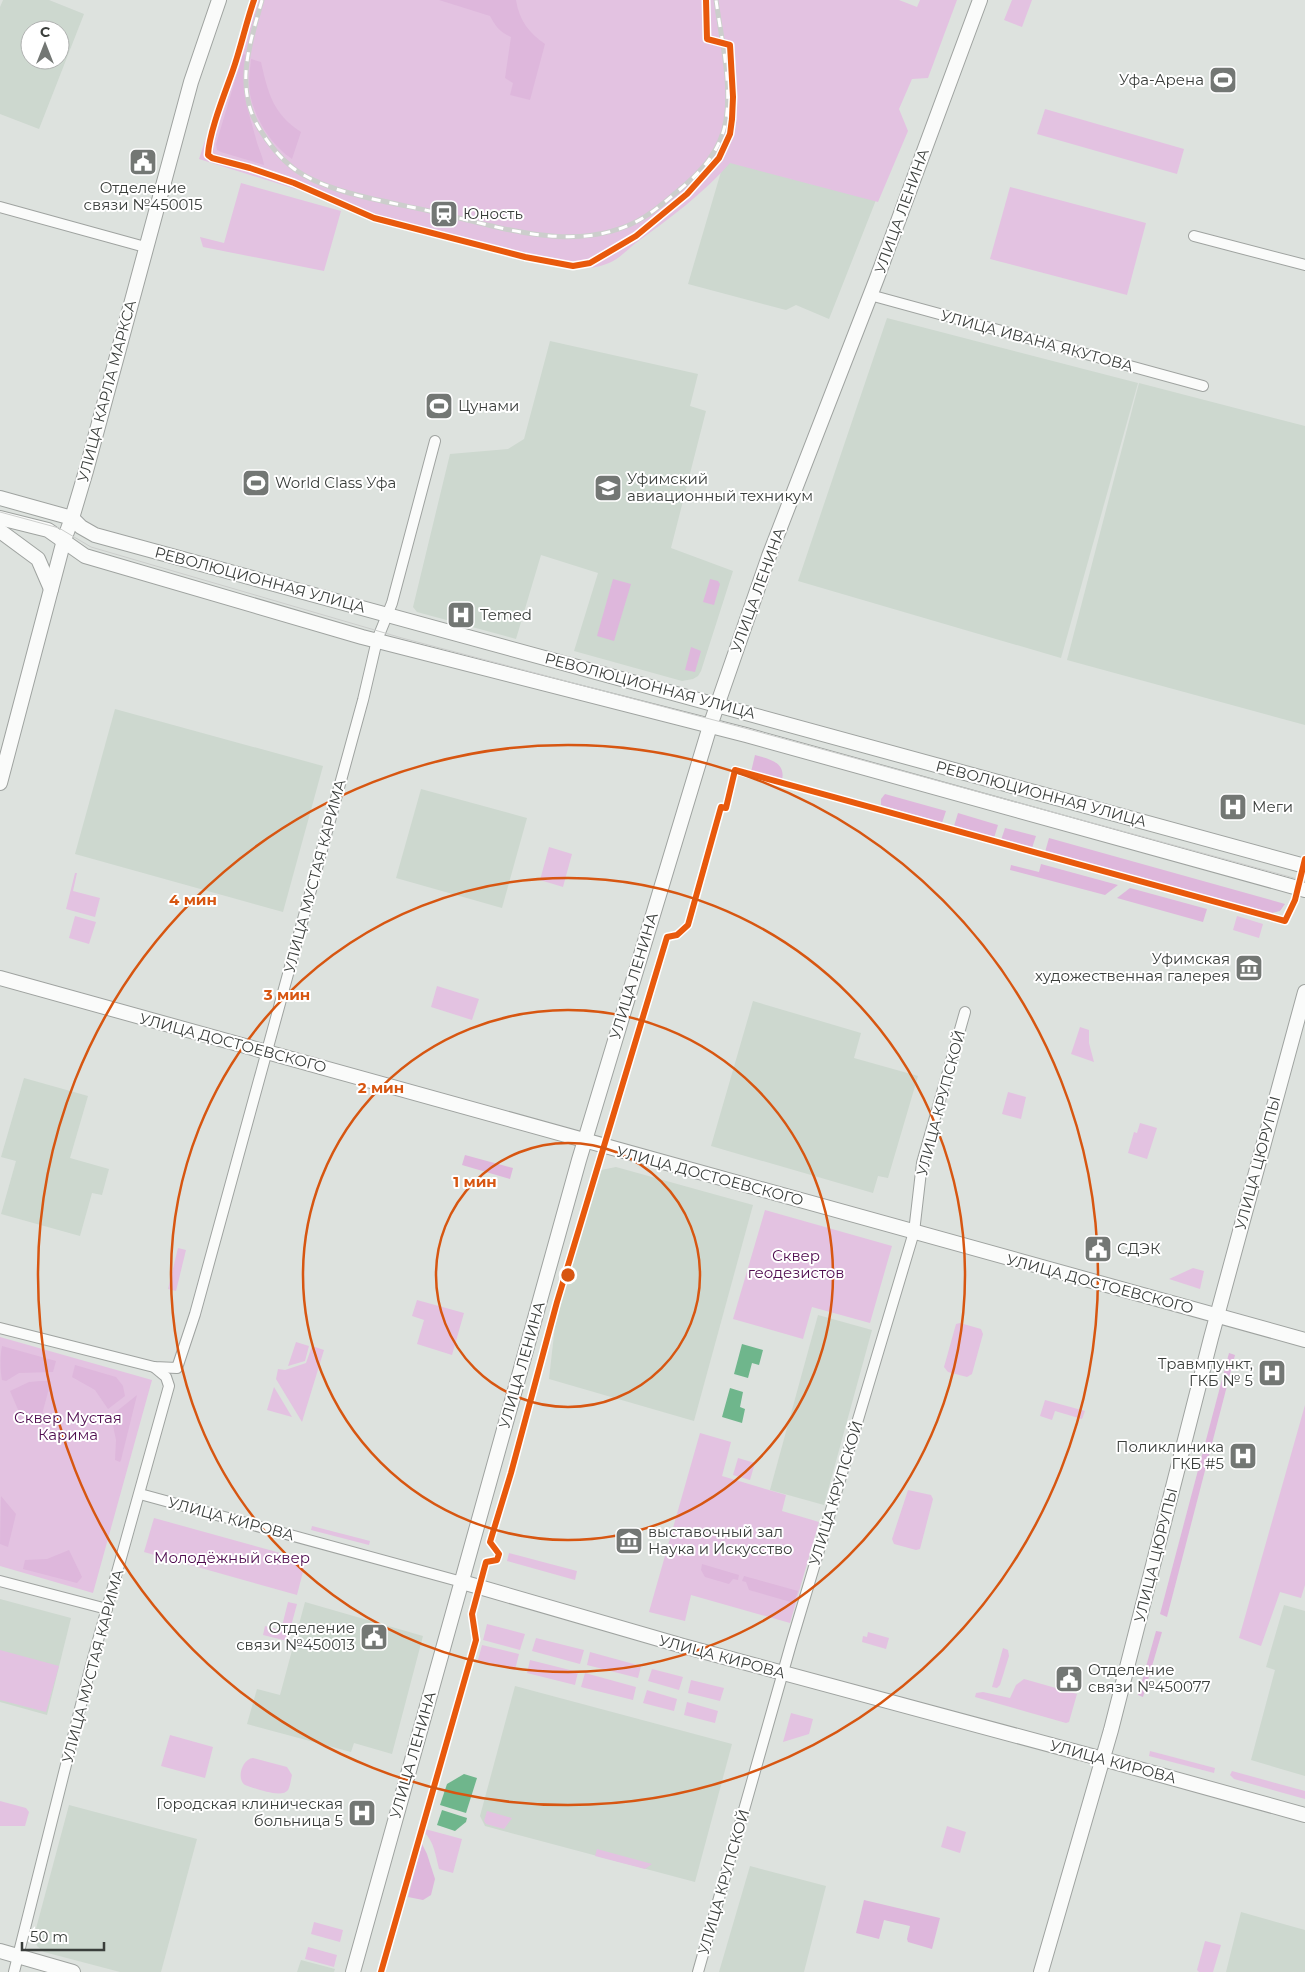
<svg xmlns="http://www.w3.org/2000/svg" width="1305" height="1972" viewBox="0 0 1305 1972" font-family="Montserrat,sans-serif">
<rect width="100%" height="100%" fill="#dde2de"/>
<g fill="#cdd8cf" fill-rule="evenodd">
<path d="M3,0H49L84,14L39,129L0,114V7ZM30,30H60V60H30Z"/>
<path d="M725,158L876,200L829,319L796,305L786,310L688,284Z"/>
<path d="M887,318L1138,383L1061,658L798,581Z"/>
<path d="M550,341L698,374L690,406L706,411L671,548L733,571L701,671L698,676L693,679L682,681L574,651L598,573L541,555L516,639L417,612L413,607L450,454L508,449L524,439Z"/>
<path d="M1139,383L1305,426V725L1067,660Z"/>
<path d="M115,709L323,766L283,912L75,854Z"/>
<path d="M421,789L527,818L502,908L396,878Z"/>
<path d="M753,1001L861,1033L854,1058L918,1076L888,1178L878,1176L873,1193L711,1146Z"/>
<path d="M24,1078L88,1096L70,1158L109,1169L102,1195L92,1193L80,1236L1,1214L16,1161L1,1157Z"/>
<path d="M616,1167L753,1205L694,1421L549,1379L557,1308L601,1170Z"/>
<path d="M818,1315L872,1330L824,1505L770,1490Z"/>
<path d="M0,1599L71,1618L47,1715L0,1702Z"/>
<path d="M305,1602L423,1636L392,1754L354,1743L351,1752L247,1724L257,1689L280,1695Z"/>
<path d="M1284,1605L1305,1611V1776L1251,1760L1275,1670L1266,1667Z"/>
<path d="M515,1686L732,1744L695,1882L485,1826L480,1816Z"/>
<path d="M69,1805L197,1839L161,1972H120L44,1952L37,1946L34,1936Z"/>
<path d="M750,1866L826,1886L804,1972H719Z"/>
<path d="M1241,1912L1305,1930V1972H1226Z"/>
<path d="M301,1960L335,1969L334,1972H297Z"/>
</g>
<g fill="#e3c2e1">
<path d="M251,0H899L917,7L920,0H957L928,78L912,79L899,109L908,131L878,202L730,163C704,193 669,219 637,242C628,249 619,259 609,263C590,271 568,269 549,264L374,221L318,196L199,159Z"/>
<path d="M1012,0H1032L1022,27L1004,20Z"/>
<path d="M1045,109L1184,149L1177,174L1037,134Z"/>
<path d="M241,183L341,211L324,271L203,247L200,237L224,243Z"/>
<path d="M1010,187L1146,223L1127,295L990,259Z"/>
<path d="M549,847L572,854L563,887L540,880Z"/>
<path d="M75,873H77L73,891L100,898L95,917L66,909Z"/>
<path d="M75,916L96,922L89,944L69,938Z"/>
<path d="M1237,916L1263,924L1259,938L1233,930Z"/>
<path d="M437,986L479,999L472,1020L431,1007Z"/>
<path d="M1080,1027L1089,1030V1043L1094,1062L1071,1054Z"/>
<path d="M1008,1092L1026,1097L1021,1119L1002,1114Z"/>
<path d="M1140,1123L1157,1128L1147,1159L1128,1153L1134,1132L1137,1133Z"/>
<path d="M765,1210L892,1246L870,1323L812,1307L803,1339L733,1319Z"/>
<path d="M178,1248L186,1250L176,1291L168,1289Z"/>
<path d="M1193,1268L1204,1271L1200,1289L1169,1279Z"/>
<path d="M417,1300L464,1313L452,1355L417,1344L424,1320L412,1316Z"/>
<path d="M960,1323L981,1329L983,1334L972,1374L967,1377L948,1372L944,1367L956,1324Z"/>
<path d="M0,1337L152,1380L93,1593L0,1566Z"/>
<path d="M296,1342L309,1346L305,1361L288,1366Z"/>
<path d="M312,1346L324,1350L302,1422L276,1379L278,1369L285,1370L306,1363Z"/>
<path d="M274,1387L292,1417L267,1410Z"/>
<path d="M1045,1400L1085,1411L1082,1419L1055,1411L1052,1420L1040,1416Z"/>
<path d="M1305,1405V1585L1301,1598L1280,1592L1261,1646L1239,1638Z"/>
<path d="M700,1433L731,1442L722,1476L786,1495L782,1511L819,1522L790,1623L691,1595L685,1621L649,1612Z"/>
<path d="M738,1458L755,1463L750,1480L733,1475Z"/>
<path d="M908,1490L931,1495L933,1499L920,1549L916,1550L894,1544L892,1539Z"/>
<path d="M154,1518L306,1560L297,1595L144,1552Z"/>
<path d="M312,1526L370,1541L369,1545L311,1530Z"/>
<path d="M509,1553L577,1571L575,1580L507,1561Z"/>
<path d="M288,1602L297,1604L287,1641L263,1635L265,1626L281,1630Z"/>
<path d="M487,1624L525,1634L520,1650L483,1640Z"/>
<path d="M868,1632L889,1638L886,1649L862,1642L863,1636L867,1637Z"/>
<path d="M536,1638L584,1650L580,1664L532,1651Z"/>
<path d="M482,1645L519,1654L515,1670L478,1660Z"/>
<path d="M1003,1648L1008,1650L1009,1656L1000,1685L997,1688L992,1687Z"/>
<path d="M0,1650L59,1666L46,1712L0,1700Z"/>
<path d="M590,1652L641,1666L638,1678L587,1665Z"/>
<path d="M530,1660L578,1672L575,1685L527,1673Z"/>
<path d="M652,1669L683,1677L679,1690L648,1681Z"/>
<path d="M585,1673L636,1687L633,1700L581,1687Z"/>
<path d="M1024,1679L1077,1694L1069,1722L1066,1723L975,1697L976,1693L983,1692L1010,1698L1016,1685Z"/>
<path d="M691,1680L724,1688L720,1701L688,1693Z"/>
<path d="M647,1690L677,1699L674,1711L643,1703Z"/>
<path d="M687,1702L718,1711L715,1723L684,1715Z"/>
<path d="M791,1713L813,1719L809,1734L783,1742Z"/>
<path d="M170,1735L213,1747L205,1778L161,1766Z"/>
<path d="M1150,1751L1215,1768L1214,1773L1149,1756Z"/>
<path d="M253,1758L287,1767L292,1775C291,1779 290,1787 288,1790C282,1799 254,1788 245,1785C236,1779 242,1759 253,1758Z"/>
<path d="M1232,1771L1305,1791V1799L1234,1779L1230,1775Z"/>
<path d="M0,1801L26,1808L29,1812L25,1826H0Z"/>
<path d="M487,1811L512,1818L504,1829L486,1824L484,1821Z"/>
<path d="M947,1826L966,1832L960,1853L941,1847Z"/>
<path d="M425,1829L462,1839L453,1873L439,1869C436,1857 434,1841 424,1832Z"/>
<path d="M597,1849L652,1864L645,1869L595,1856Z"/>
<path d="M314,1922L343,1930L340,1942L311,1934Z"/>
<path d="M1205,1941L1221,1945L1213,1972H1199L1197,1970Z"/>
<path d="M308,1947L337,1955L334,1967L305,1959Z"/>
</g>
<g fill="#deb7dc">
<path d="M439,0H516C519,20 529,33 545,44L530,100L510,95L513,83L505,78L511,37C500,32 496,27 490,16Z"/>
<path d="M243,54L246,55C240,91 247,106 256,139C258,148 263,156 264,165L221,152L217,150L216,144Z"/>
<path d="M251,59L261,62C268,93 273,114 301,132L292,159C271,145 255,119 250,94C248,83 250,70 251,59Z"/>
<path d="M613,579L631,584L614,641L597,636Z"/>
<path d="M710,579L718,581L720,584L714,605L703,602Z"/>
<path d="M691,647L701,651L695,672L685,670Z"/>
<path d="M755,755C769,759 786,762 782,780L751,772Z"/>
<path d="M885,794L946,811L942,823L881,805V799Z"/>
<path d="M958,813L998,825L994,838L954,826Z"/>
<path d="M1005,828L1036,836L1032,848L1001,840Z"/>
<path d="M1049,838L1285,904L1280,911L1268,914L1045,852Z"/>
<path d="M1041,864L1118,885L1105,895L1010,870L1011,865L1039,872Z"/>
<path d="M1130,888L1207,909L1203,922L1117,898Z"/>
<path d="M465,1155L513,1168L510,1179L462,1165Z"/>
<path d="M2,1346L56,1361L53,1372L19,1373L6,1381L2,1380C0,1370 0,1356 2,1346Z"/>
<path d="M1229,1353L1235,1355L1167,1617L1160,1614Z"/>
<path d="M75,1365L116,1377L123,1386L125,1396L108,1409L95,1390L72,1377Z"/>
<path d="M40,1381H51L41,1418L19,1412L10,1391L29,1382Z"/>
<path d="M137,1395L121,1460L120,1462L115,1460L116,1440L111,1416Z"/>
<path d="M1,1496L16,1514L8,1547L0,1544Z"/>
<path d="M69,1550L82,1577L77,1583L23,1569L25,1560L47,1559Z"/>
<path d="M702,1564L739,1575L738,1580L733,1579L729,1584L705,1577L701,1570Z"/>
<path d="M744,1576L798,1591L794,1603L749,1590L746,1582L742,1581Z"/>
<path d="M1156,1631L1162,1632L1143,1697L1138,1695Z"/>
<path d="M422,1844L427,1854L435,1879L431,1895L423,1900L408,1897Z"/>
<path d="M864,1900L940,1918L932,1949L908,1942L907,1939L910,1926L884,1920L879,1939L856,1933Z"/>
</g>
<g fill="#6fb68c">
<path d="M742,1344L763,1350L759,1365L752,1363L748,1378L734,1374Z"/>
<path d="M730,1388L743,1392L740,1407L745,1409L742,1423L722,1417Z"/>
<path d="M464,1774L477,1778L466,1813L440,1805L447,1784Z"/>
<path d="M442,1810L467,1818L466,1822L455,1831L437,1825Z"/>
</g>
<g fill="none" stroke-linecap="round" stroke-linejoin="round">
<defs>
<g id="street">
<path d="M0,207L145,247"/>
<path d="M1194,236L1305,265"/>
<path d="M870,295L1203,386"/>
<path d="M0,1328L154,1367L177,1368L195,1314L363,700L377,640L392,603L435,441"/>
<path d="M140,1494L462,1582"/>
<path d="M0,1581L107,1609"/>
<path d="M14,1972L90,1669L169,1386L166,1377L154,1367"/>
<path d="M698,1972L791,1644L914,1232L922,1163L965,1012"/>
</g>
<g id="secondary">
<path d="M0,498L72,518L81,527L95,535L1305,866"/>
<path d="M0,518L48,530L85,556L362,637L746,735L1305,890"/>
<path d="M0,531L38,559L51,589"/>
<path d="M0,783L64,540L72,518L86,471L191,82L219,0"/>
<path d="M0,978L1305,1340"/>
<path d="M462,1582L683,1646L1103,1759L1305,1815"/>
<path d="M0,1951L73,1972"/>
<path d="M353,1972L579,1160L710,726L769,556L877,278L980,0"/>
<path d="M1041,1972L1111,1730L1211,1338L1305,992"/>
</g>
</defs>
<use href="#street" stroke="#9fa3a0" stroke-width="12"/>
<use href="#secondary" stroke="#9fa3a0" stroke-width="16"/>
<use href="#street" stroke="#fafbfa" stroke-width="10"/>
<use href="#secondary" stroke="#fafbfa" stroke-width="14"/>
<path stroke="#cccecc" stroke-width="1" d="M0,512L59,528L91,547L402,638L748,729L1305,881"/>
<defs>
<path id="rail" d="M262,0C250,43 234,87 259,128C268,143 279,157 293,168C327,194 392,202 434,212C501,227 582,257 646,216C657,209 667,200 678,191C701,172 721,151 726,120C732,83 721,37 716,0"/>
</defs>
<use href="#rail" stroke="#cccecc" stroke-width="5"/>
<use href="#rail" stroke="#fff" stroke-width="3" stroke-dasharray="9" stroke-linecap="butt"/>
<defs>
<g id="cycleway">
<path d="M254,0C246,23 241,47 233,70C225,93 209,132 208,155L212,158L250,168L294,183L374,218L525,257L573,266L590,263L636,236L687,194L719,158L730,134L732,119L733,97L730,45L707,39L706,0"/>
<path d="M381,1972L476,1640L472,1614L486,1562L497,1560L499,1554L490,1542L511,1473L557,1302L667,937L677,935L688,925L721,807L726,808L735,770L1285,921L1295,900L1305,859"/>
</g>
</defs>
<use href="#cycleway" stroke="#fff" stroke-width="9"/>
<use href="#cycleway" stroke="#e8590c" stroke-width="6"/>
</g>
<g fill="none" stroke="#d75611" stroke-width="2.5">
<circle cx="568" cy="1275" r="132"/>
<circle cx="568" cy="1275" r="265"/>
<circle cx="568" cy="1275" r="397"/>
<circle cx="568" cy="1275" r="530"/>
</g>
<defs>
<symbol id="stadium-square" viewBox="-11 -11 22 22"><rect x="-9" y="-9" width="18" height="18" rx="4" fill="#737774" stroke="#fff"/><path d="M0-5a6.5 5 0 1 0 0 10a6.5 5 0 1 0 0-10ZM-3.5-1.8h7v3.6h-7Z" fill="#fff"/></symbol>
<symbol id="civic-square" viewBox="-11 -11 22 22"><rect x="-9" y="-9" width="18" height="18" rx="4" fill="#737774" stroke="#fff"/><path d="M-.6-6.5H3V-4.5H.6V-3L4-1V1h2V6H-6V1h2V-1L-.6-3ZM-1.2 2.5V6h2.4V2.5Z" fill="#fff"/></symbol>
<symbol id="station-square" viewBox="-11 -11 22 22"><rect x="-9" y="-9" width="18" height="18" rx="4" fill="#737774" stroke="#fff"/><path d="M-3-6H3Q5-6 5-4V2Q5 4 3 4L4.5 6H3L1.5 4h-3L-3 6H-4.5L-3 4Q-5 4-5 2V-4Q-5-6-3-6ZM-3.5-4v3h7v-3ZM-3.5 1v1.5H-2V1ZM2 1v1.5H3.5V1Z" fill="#fff"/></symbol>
<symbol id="university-square" viewBox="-11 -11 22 22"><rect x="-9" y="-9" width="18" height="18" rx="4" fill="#737774" stroke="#fff"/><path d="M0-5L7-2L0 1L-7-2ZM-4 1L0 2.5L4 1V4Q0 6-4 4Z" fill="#fff"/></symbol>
<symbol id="hospital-square" viewBox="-11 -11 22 22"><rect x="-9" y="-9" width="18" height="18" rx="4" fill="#737774" stroke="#fff"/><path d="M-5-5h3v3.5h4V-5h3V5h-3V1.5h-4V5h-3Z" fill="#fff"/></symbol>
<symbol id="museum-square" viewBox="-11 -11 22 22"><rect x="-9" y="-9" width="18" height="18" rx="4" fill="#737774" stroke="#fff"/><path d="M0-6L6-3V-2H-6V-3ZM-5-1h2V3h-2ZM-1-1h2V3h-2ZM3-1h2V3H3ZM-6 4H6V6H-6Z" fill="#fff"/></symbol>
</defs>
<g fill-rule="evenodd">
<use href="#stadium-square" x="1207" y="64" width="32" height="32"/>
<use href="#civic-square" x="127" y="146" width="32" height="32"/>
<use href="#station-square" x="428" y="198" width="32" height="32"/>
<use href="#stadium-square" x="423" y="390" width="32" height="32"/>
<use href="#stadium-square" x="240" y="467" width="32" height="32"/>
<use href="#university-square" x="592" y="472" width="32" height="32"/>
<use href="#hospital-square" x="445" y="599" width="32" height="32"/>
<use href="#hospital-square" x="1217" y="791" width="32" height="32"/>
<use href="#museum-square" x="1233" y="952" width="32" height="32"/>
<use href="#civic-square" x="1082" y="1233" width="32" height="32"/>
<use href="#hospital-square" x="1256" y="1357" width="32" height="32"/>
<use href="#hospital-square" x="1227" y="1440" width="32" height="32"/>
<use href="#museum-square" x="613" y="1525" width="32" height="32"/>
<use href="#civic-square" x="358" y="1621" width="32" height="32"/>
<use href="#civic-square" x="1053" y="1663" width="32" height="32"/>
<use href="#hospital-square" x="346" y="1797" width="32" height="32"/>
</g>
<g text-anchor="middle" stroke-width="4" stroke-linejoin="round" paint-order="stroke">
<g font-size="15" fill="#3a3e3b" stroke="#fff" text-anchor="start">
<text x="1204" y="85" text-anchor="end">Уфа-Арена</text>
<text x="143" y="193" text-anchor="middle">Отделение<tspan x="143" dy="17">связи №450015</tspan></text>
<text x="463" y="219">Юность</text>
<text x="458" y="411">Цунами</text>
<text x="627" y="484">Уфимский<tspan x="627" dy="17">авиационный техникум</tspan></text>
<text x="275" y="488">World Class Уфа</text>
<text x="480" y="620">Temed</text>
<text x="1252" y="812">Меги</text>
<text x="1230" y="964" text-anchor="end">Уфимская<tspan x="1230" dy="17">художественная галерея</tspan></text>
<text x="1117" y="1254">СДЭК</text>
<text x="1253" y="1369" text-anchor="end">Травмпункт,<tspan x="1253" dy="17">ГКБ № 5</tspan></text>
<text x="1224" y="1452" text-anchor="end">Поликлиника<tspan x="1224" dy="17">ГКБ #5</tspan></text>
<text x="648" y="1537">выставочный зал<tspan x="648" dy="17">Наука и Искусство</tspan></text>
<text x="355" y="1633" text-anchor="end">Отделение<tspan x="355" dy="17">связи №450013</tspan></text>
<text x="1088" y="1675">Отделение<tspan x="1088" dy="17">связи №450077</tspan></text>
<text x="343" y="1809" text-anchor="end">Городская клиническая<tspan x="343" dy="17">больница 5</tspan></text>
</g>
<g font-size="15" fill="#3a3e3b" stroke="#fff">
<text transform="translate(902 211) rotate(-70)" y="5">УЛИЦА ЛЕНИНА</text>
<text transform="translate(1037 341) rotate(15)" y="5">УЛИЦА ИВАНА ЯКУТОВА</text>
<text transform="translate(107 391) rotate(-75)" y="5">УЛИЦА КАРЛА МАРКСА</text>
<text transform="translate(260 580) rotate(15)" y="5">РЕВОЛЮЦИОННАЯ УЛИЦА</text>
<text transform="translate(758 590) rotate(-70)" y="5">УЛИЦА ЛЕНИНА</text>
<text transform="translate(650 686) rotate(15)" y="5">РЕВОЛЮЦИОННАЯ УЛИЦА</text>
<text transform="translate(1041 794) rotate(15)" y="5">РЕВОЛЮЦИОННАЯ УЛИЦА</text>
<text transform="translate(315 876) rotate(-75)" y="5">УЛИЦА МУСТАЯ КАРИМА</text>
<text transform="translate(634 976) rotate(-73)" y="5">УЛИЦА ЛЕНИНА</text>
<text transform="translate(233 1043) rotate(15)" y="5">УЛИЦА ДОСТОЕВСКОГО</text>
<text transform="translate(941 1103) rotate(-75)" y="5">УЛИЦА КРУПСКОЙ</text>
<text transform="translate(1258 1163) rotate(-75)" y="5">УЛИЦА ЦЮРУПЫ</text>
<text transform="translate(710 1176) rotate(15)" y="5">УЛИЦА ДОСТОЕВСКОГО</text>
<text transform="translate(1100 1284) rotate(15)" y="5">УЛИЦА ДОСТОЕВСКОГО</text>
<text transform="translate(522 1365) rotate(-74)" y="5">УЛИЦА ЛЕНИНА</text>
<text transform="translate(836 1493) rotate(-73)" y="5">УЛИЦА КРУПСКОЙ</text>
<text transform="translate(231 1519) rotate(15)" y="5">УЛИЦА КИРОВА</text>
<text transform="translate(1156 1555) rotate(-76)" y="5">УЛИЦА ЦЮРУПЫ</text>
<text transform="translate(722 1657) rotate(15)" y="5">УЛИЦА КИРОВА</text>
<text transform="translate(93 1666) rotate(-75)" y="5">УЛИЦА МУСТАЯ КАРИМА</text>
<text transform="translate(413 1755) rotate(-74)" y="5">УЛИЦА ЛЕНИНА</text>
<text transform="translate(1113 1762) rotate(15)" y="5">УЛИЦА КИРОВА</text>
<text transform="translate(724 1882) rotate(-74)" y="5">УЛИЦА КРУПСКОЙ</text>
</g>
<g font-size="15" fill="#500d50" stroke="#fff">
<text x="796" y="1261">Сквер<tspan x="796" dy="17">геодезистов</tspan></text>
<text x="68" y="1423">Сквер Мустая<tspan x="68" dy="17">Карима</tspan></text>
<text x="232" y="1563">Молодёжный сквер</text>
</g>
</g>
<circle cx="568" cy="1275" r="8" fill="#d75611" stroke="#fff" stroke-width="2.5"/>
<g font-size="15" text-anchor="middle" font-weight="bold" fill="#d75611" stroke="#fff" stroke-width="4" stroke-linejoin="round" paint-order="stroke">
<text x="193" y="905">4 мин</text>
<text x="287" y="1000">3 мин</text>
<text x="381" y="1093">2 мин</text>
<text x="475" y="1187">1 мин</text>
</g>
<g transform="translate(45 45)"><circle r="24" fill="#ffffff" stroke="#b0b2b1"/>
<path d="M0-4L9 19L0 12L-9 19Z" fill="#737774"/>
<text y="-8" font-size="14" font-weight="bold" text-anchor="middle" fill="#3a3e3b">С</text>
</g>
<path d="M22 1942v8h82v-8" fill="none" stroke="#3a3e3b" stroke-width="2.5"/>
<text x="30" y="1942" font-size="15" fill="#3a3e3b" stroke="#ffffff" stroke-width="4" paint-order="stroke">50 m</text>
</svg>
